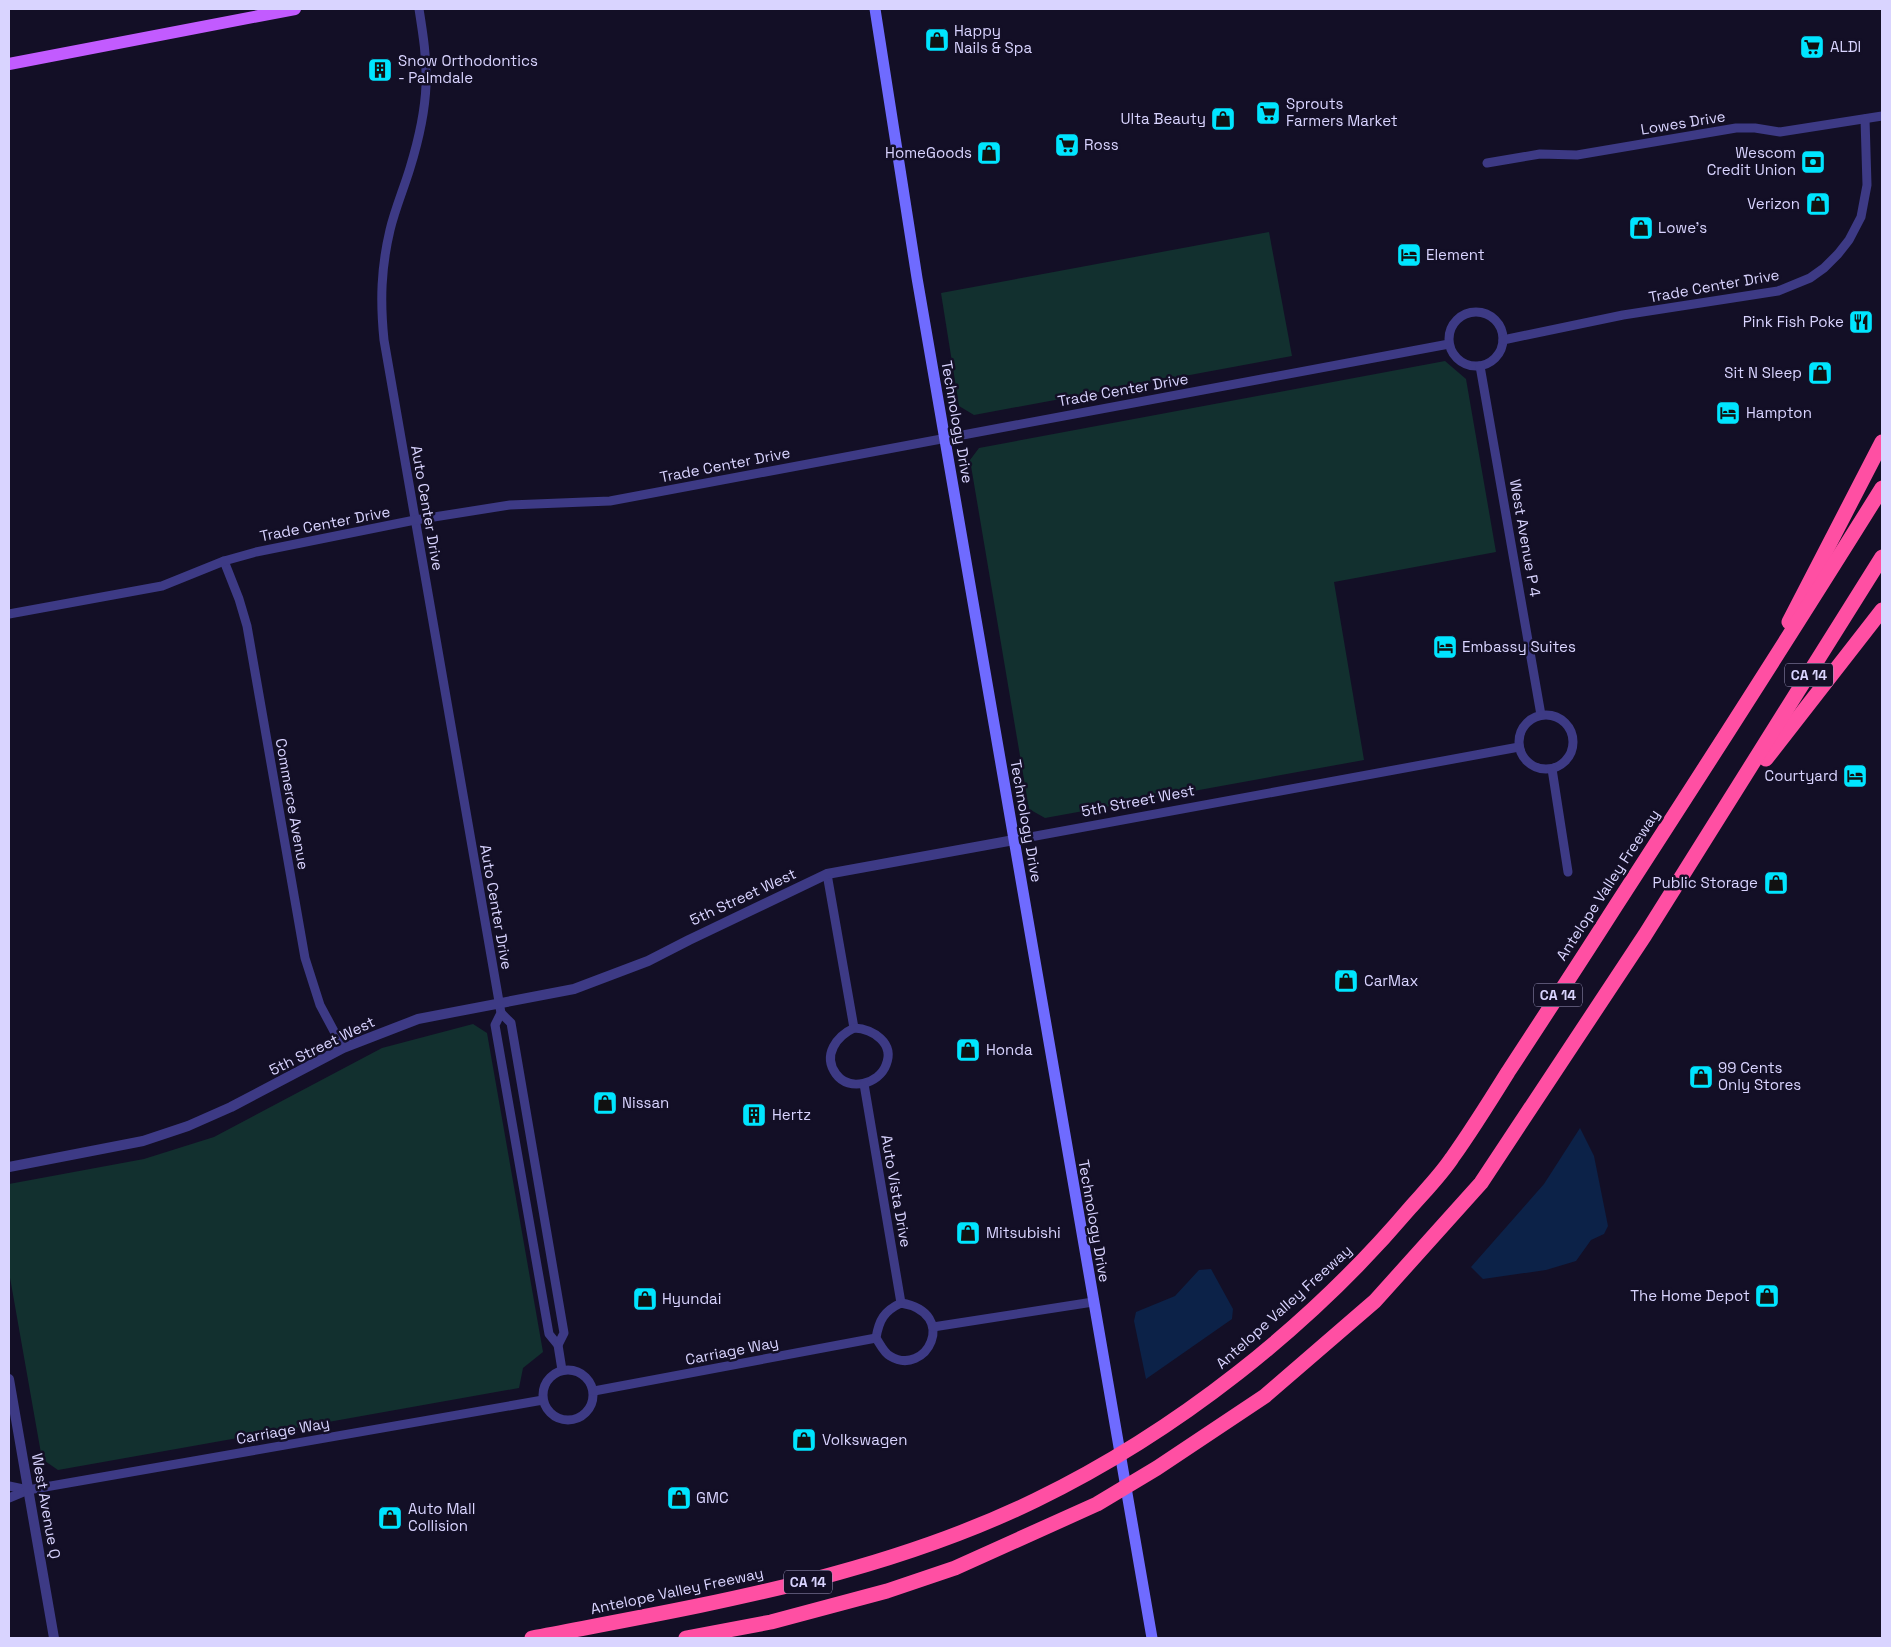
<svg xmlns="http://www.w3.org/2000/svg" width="1891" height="1647" viewBox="0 0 1891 1647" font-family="'Space Grotesk',sans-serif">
<rect width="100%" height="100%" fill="#130f26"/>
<g fill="#12302f">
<path d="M1269,232L1292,356L974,415L959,406L941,293Z"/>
<path d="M1445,361L1466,379L1496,552L1334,582L1364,760L1045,818L1029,809L970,460L979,448Z"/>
<path d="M473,1024L487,1033L543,1352L523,1368L519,1388L58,1470L42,1459L9,1272V1184L144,1159L214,1137L382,1048Z"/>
</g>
<g fill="#0c2248">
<path d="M1580,1128L1594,1156L1608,1226L1604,1234L1591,1240L1576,1261L1546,1270L1483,1279L1471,1267L1544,1184Z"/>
<path d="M1211,1269L1233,1309L1232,1319L1146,1379L1134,1321L1136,1312L1175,1296L1199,1270Z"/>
</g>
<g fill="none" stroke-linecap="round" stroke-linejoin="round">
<g stroke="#3d3a85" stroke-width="9">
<path d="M419,9C423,34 427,59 426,85C425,112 418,142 410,168C404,188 395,209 390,230C381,268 380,301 384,340L501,1013L495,1025L549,1334L558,1345L562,1370"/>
<path d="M1487,163L1540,154L1577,155L1736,128H1755L1780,132L1882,116"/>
<circle cx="1476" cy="339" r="27"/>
<path d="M1503,340L1623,315L1778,291L1810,278L1824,268L1838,254L1849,240L1861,217L1867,185L1865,119"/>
<path d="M1480,366L1541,715"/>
<path d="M224,561L239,599L247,626L305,958L320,1005L343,1048"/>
<path d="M9,614L162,586L224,561L256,552L415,520L510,505L610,501L1449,344"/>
<circle cx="1546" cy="742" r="27"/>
<path d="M1552,769L1568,872"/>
<path d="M1014,840L1519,747"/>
<path d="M827,874L854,1028"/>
<path d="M501,1013L511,1023L564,1333L558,1345"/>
<path d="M854,1028C873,1029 895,1043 886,1065C879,1084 849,1092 836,1074C822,1055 837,1036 854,1028Z"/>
<path d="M864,1084L901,1303"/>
<path d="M901,1303C960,1313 926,1378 890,1356C884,1353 880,1344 876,1338C879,1320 884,1311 901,1303Z"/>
<path d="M933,1327L1093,1302"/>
<circle cx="568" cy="1395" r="25"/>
<path d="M594,1391L876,1338"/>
<path d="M9,1486L28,1490"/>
<path d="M9,1498L28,1490L543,1400"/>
</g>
<g stroke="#3d3a85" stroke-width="10">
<path d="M9,1167L143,1141L188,1126L231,1107L343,1048L418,1019L574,989L648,961L689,940L827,874L1014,840"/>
<path d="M9,1379L54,1638"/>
</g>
<path stroke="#6f6bff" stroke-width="11" d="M875,9L917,278L1152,1638"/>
<path stroke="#c25bff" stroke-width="12" d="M9,64L295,9"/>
<g stroke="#ff4fa3" stroke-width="15">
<path d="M1789,622L1882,442"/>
<path d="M1766,759L1882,610"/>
<path d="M532,1638C703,1605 878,1577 1036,1500C1176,1432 1309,1327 1410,1208C1424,1192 1440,1176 1452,1158C1472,1130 1490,1101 1508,1072C1544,1017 1580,962 1615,907C1705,768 1794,629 1882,488"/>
<path d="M686,1638L771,1622L887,1591L955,1568L1097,1504L1157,1468L1265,1396L1375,1301L1481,1183L1645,935L1882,557"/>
</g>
</g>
<defs>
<symbol id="shop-square" viewBox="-11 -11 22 22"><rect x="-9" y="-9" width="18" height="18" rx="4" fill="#00e5ff" stroke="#130f26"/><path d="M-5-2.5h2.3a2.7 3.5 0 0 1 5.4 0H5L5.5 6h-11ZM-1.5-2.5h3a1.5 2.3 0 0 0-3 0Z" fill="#111"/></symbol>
<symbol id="supermarket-square" viewBox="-11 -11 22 22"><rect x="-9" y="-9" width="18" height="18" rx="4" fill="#00e5ff" stroke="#130f26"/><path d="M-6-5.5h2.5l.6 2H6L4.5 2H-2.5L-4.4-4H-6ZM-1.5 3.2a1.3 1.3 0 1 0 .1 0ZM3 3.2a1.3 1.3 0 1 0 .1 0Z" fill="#111"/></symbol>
<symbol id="building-square" viewBox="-11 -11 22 22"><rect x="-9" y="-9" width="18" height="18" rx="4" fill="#00e5ff" stroke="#130f26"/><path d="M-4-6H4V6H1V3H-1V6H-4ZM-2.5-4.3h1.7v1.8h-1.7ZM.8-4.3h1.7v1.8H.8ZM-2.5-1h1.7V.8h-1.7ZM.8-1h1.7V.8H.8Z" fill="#111"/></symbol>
<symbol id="bank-square" viewBox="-11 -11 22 22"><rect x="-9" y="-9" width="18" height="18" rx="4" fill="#00e5ff" stroke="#130f26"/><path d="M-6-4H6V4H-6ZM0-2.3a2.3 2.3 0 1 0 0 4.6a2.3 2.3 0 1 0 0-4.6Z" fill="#111"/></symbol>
<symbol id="hotel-square" viewBox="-11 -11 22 22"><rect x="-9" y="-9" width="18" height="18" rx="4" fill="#00e5ff" stroke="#130f26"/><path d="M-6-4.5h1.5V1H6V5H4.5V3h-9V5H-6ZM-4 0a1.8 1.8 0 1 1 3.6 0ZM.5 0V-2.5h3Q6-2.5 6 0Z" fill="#111"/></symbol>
<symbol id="restaurant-square" viewBox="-11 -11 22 22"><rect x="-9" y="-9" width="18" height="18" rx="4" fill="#00e5ff" stroke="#130f26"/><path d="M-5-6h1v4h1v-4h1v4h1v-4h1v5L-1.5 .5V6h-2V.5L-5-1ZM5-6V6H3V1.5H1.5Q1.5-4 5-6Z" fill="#111"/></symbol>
</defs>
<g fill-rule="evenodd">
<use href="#shop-square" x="923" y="26" width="28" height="28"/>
<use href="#supermarket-square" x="1798" y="33" width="28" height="28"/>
<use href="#building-square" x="366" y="56" width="28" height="28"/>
<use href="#supermarket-square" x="1254" y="99" width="28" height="28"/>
<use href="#shop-square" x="1209" y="105" width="28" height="28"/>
<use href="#supermarket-square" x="1053" y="131" width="28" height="28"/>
<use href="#shop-square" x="975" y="139" width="28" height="28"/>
<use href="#bank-square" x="1799" y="148" width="28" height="28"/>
<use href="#shop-square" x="1804" y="190" width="28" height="28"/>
<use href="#shop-square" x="1627" y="214" width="28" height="28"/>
<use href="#hotel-square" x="1395" y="241" width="28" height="28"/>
<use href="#restaurant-square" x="1847" y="308" width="28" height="28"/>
<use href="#shop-square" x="1806" y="359" width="28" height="28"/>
<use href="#hotel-square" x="1714" y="399" width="28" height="28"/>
<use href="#hotel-square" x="1431" y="633" width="28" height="28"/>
<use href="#hotel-square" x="1841" y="762" width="28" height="28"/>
<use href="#shop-square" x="1762" y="869" width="28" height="28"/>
<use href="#shop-square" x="1332" y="967" width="28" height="28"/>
<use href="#shop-square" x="954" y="1036" width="28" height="28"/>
<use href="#shop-square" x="1687" y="1063" width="28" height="28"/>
<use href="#shop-square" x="591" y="1089" width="28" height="28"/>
<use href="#building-square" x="740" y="1101" width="28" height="28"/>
<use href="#shop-square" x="954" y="1219" width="28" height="28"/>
<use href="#shop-square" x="1753" y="1282" width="28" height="28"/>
<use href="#shop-square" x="631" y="1285" width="28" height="28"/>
<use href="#shop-square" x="790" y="1426" width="28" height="28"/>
<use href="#shop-square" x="665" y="1484" width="28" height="28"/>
<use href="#shop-square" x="376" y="1504" width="28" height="28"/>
</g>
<g text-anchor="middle" stroke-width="5" stroke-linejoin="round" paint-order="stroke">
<g fill="#130f26" stroke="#9e99be" stroke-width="1">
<rect x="1785" y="663.5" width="48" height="23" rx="4"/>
<rect x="1534" y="983.5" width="48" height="23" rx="4"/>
<rect x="784" y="1570.5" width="48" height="23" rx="4"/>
</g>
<g font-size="14" font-weight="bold" fill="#d9d4ff">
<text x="1809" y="680">CA 14</text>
<text x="1558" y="1000">CA 14</text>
<text x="808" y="1587">CA 14</text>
</g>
<g font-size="15" fill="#d9d4ff" stroke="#130f26" text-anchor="start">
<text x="954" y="36">Happy<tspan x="954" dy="17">Nails &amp; Spa</tspan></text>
<text x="1830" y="52">ALDI</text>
<text x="398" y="66">Snow Orthodontics<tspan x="398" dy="17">- Palmdale</tspan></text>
<text x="1286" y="109">Sprouts<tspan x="1286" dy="17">Farmers Market</tspan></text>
<text x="1206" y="124" text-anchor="end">Ulta Beauty</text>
<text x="1084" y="150">Ross</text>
<text x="972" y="158" text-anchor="end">HomeGoods</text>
<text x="1796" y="158" text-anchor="end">Wescom<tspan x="1796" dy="17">Credit Union</tspan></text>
<text x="1800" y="209" text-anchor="end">Verizon</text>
<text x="1658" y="233">Lowe's</text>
<text x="1426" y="260">Element</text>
<text x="1844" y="327" text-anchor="end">Pink Fish Poke</text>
<text x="1802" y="378" text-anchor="end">Sit N Sleep</text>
<text x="1746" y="418">Hampton</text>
<text x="1462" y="652">Embassy Suites</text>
<text x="1838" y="781" text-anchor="end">Courtyard</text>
<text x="1758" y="888" text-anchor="end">Public Storage</text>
<text x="1364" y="986">CarMax</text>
<text x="986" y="1055">Honda</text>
<text x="1718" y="1073">99 Cents<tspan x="1718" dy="17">Only Stores</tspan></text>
<text x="622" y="1108">Nissan</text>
<text x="772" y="1120">Hertz</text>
<text x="986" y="1238">Mitsubishi</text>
<text x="1750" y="1301" text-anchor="end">The Home Depot</text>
<text x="662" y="1304">Hyundai</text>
<text x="822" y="1445">Volkswagen</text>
<text x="696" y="1503">GMC</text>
<text x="408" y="1514">Auto Mall<tspan x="408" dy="17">Collision</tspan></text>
</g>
<g font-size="15" fill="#d9d4ff" stroke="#130f26">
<text transform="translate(1683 123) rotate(-9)" y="5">Lowes Drive</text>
<text transform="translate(1714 286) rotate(-10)" y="5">Trade Center Drive</text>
<text transform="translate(1123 390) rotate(-10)" y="5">Trade Center Drive</text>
<text transform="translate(957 422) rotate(80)" y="5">Technology Drive</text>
<text transform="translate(725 465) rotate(-11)" y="5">Trade Center Drive</text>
<text transform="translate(427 508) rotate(80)" y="5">Auto Center Drive</text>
<text transform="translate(325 524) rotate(-11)" y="5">Trade Center Drive</text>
<text transform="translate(1525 538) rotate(80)" y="5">West Avenue P 4</text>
<text transform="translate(1138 801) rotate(-11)" y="5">5th Street West</text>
<text transform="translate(292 804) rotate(80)" y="5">Commerce Avenue</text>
<text transform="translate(1026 821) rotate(80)" y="5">Technology Drive</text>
<text transform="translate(1608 885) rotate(-57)" y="5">Antelope Valley Freeway</text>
<text transform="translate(743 897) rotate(-25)" y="5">5th Street West</text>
<text transform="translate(496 907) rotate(80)" y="5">Auto Center Drive</text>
<text transform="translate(322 1046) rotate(-26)" y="5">5th Street West</text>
<text transform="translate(896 1191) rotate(80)" y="5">Auto Vista Drive</text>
<text transform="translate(1094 1221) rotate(80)" y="5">Technology Drive</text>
<text transform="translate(1284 1307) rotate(-42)" y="5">Antelope Valley Freeway</text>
<text transform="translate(732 1351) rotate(-11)" y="5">Carriage Way</text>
<text transform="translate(283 1431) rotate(-10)" y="5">Carriage Way</text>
<text transform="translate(46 1506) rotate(80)" y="5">West Avenue Q</text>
<text transform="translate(677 1591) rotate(-12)" y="5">Antelope Valley Freeway</text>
</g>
</g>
<rect width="1891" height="1647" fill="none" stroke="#d9d4ff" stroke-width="20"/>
</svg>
